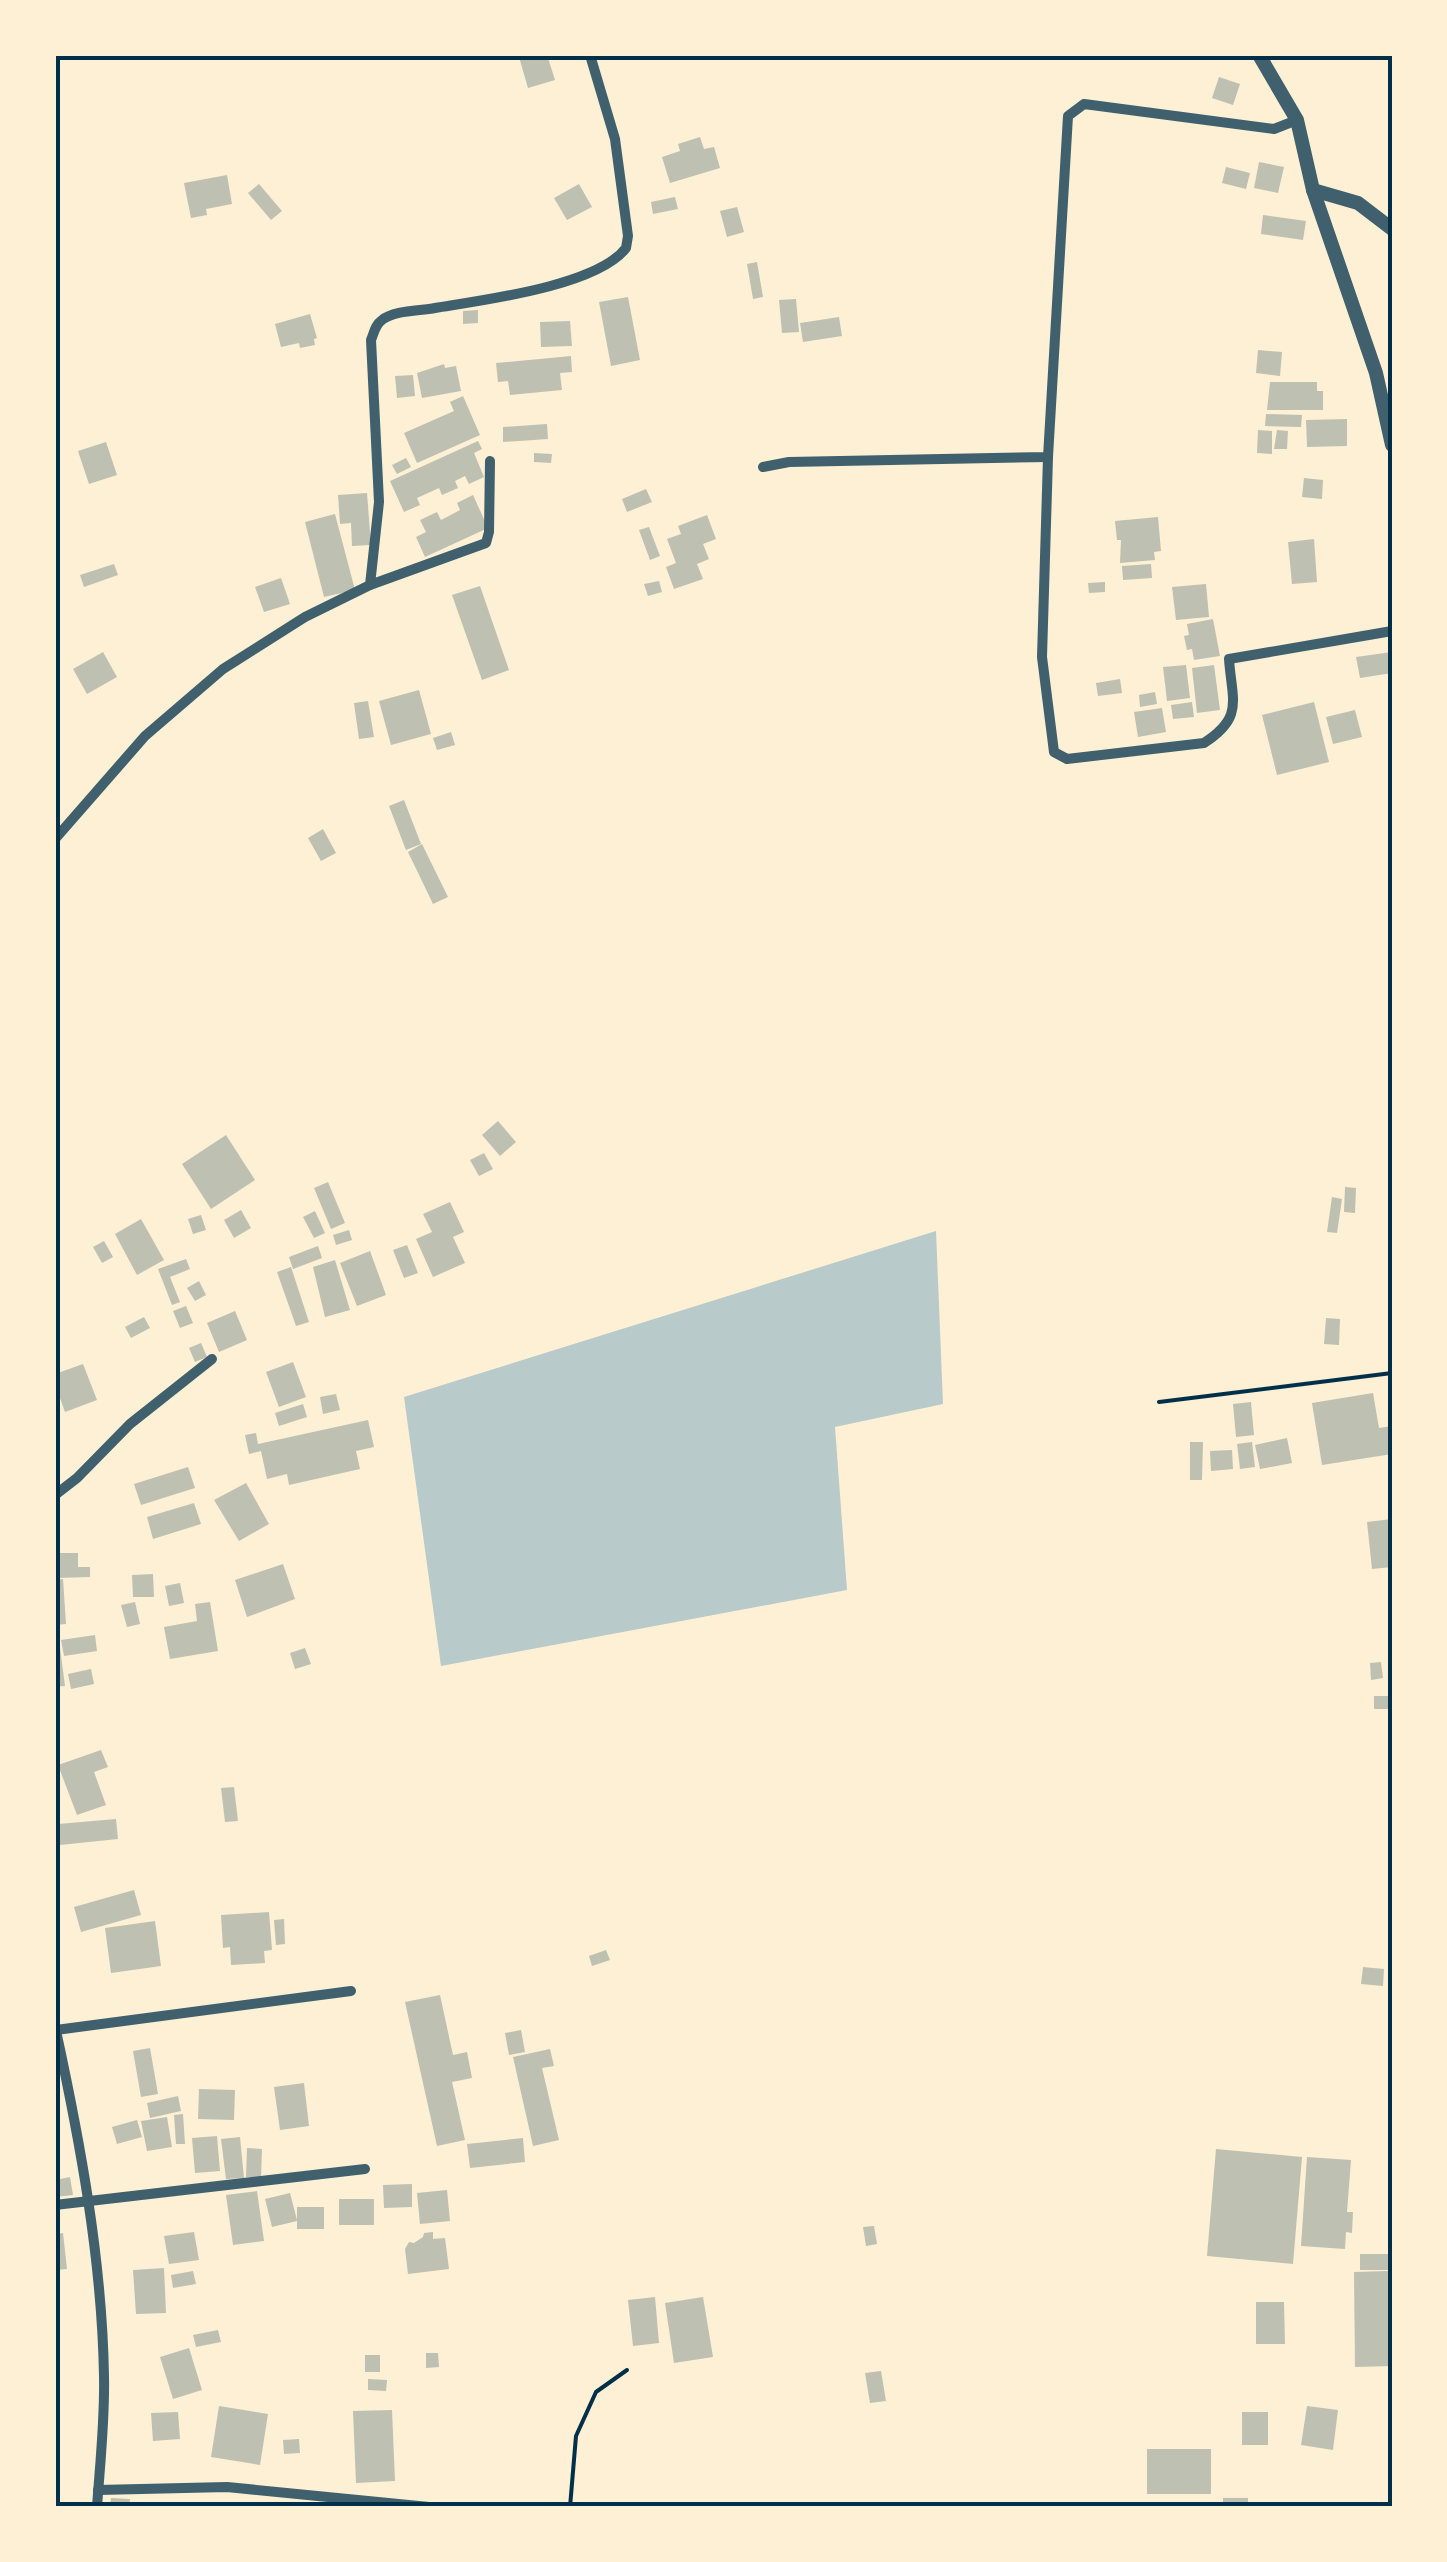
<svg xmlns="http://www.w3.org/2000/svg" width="1447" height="2562" viewBox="0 0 1447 2562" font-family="Lato,sans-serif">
<rect width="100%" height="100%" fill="#fdf0d5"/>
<path fill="#b9caca" d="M936,1231L943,1404L835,1427L847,1590L441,1666L404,1397Z"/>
<g fill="#bec0b2">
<path d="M525,55H547L555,80L528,88L519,57Z"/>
<path d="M1219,77L1240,84L1233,105L1212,98Z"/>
<path d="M700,137L704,149L714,147L720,168L670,183L662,157L680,151L678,144Z"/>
<path d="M1259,162L1284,167L1278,193L1254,188Z"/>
<path d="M1226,167L1250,173L1246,189L1222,183Z"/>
<path d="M227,175L232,204L206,209L207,215L191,218L184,183Z"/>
<path d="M259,184L282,211L271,220L248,193Z"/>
<path d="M579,184L592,207L567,220L554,198Z"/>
<path d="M675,197L678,209L653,214L651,202Z"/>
<path d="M737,207L744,232L727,237L720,211Z"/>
<path d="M1263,215L1306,221L1303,240L1261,234Z"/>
<path d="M757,262L763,297L753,299L747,264Z"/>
<path d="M628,297L640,360L611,366L599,302Z"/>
<path d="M796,299L799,332L782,333L779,300Z"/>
<path d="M478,310V323L463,324V311Z"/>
<path d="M310,314L317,338L314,339L315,345L300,348L299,343L281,347L275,324Z"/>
<path d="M839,317L842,336L803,342L800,323Z"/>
<path d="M570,321L572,346L541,347L540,322Z"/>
<path d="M1258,350L1282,352L1280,376L1256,373Z"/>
<path d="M571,356L572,372L560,373L562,390L510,395L508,381L498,382L496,363Z"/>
<path d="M444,364L445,368L456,366L461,391L422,398L417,373Z"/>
<path d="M413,375L415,396L397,398L395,376Z"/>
<path d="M1270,382H1317V391H1323V410H1267Z"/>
<path d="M463,396L480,435L417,463L404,433L454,411L450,402Z"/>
<path d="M1266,414L1302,415L1301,427L1265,426Z"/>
<path d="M1347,419V446L1307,447L1306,420Z"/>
<path d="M547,424L548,439L503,442V427Z"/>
<path d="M1258,430L1272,431V454L1257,453Z"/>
<path d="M1277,430L1288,431L1287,449H1274Z"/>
<path d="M478,441L482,449L474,453L484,477L469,484L465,476L455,481L458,488L442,495L439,488L417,498L420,505L404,512L390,481Z"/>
<path d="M106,442L117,475L89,484L78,451Z"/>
<path d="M534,453L552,454L551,463L534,462Z"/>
<path d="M406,458L411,467L397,474L392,465Z"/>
<path d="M1304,478L1323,480L1322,499L1302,497Z"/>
<path d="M646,489L652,502L627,512L622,499Z"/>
<path d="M367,493L371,545L352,546L351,523L340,524L338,495Z"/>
<path d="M473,495L488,528L425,557L416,537L426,532L420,520L437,512L441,520L460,510L457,503Z"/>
<path d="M335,514L355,590L324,597L305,522Z"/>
<path d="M707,515L716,539L703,544L709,559L697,564L703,579L674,589L666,567L676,563L667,539L681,534L678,526Z"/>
<path d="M1158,517L1161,551L1154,552L1155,560L1120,563L1121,540H1117L1115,521Z"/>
<path d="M649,527L660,556L650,560L639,530Z"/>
<path d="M1314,539L1317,582L1292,584L1288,542Z"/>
<path d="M114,564L118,575L84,587L80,575Z"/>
<path d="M1151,564L1152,578L1123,580L1122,566Z"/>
<path d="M281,578L290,604L264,612L255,587Z"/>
<path d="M659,581L662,592L648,596L644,584Z"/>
<path d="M1105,582V592L1089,593L1088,583Z"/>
<path d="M1206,584L1209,617L1176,620L1172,587Z"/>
<path d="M480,586L509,670L482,680L452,595Z"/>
<path d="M1213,619L1220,656L1194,660L1192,649L1187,650L1184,636L1189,635L1187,624Z"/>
<path d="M103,652L117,677L87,694L73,669Z"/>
<path d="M1392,652V673L1360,678L1356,657Z"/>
<path d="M1186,665L1190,698L1167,701L1163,667Z"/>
<path d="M1214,665L1220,710L1197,713L1192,668Z"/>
<path d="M1120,679L1122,693L1098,696L1096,683Z"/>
<path d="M419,690L431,734L391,745L379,701Z"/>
<path d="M1155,692L1157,704L1140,707L1139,695Z"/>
<path d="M368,701L374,737L359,739L354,703Z"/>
<path d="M1192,702L1194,717L1173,719L1171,705Z"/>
<path d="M1314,702L1329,762L1277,775L1262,715Z"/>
<path d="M1162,708L1166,732L1138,737L1134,712Z"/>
<path d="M1355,710L1362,737L1333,744L1326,717Z"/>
<path d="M451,732L455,745L437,750L433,738Z"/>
<path d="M404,800L421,844L406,850L389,806Z"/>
<path d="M323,829L336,853L321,861L308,838Z"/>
<path d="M422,844L448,897L433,904L408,852Z"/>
<path d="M498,1121L516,1142L500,1156L482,1135Z"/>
<path d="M226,1135L255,1180L211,1209L182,1164Z"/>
<path d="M484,1153L493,1169L479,1176L470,1160Z"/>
<path d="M328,1182L345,1223L331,1229L314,1188Z"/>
<path d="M1345,1187L1356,1188L1355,1213L1344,1212Z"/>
<path d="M1332,1197L1342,1199L1337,1233L1327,1232Z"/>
<path d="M450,1202L464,1232L453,1237L465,1263L433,1277L416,1239L432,1232L423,1214Z"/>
<path d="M241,1210L251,1228L234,1238L224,1220Z"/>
<path d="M315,1211L325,1233L314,1238L303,1217Z"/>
<path d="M201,1215L206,1230L193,1234L188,1219Z"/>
<path d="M141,1219L164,1260L137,1275L115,1234Z"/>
<path d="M349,1230L352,1240L336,1245L333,1235Z"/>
<path d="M104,1241L113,1257L102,1263L93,1247Z"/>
<path d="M407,1245L418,1273L404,1278L393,1250Z"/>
<path d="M318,1246L322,1258L293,1269L289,1257Z"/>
<path d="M370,1251L386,1295L357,1306L340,1263Z"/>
<path d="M186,1259L190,1269L170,1277L180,1302L172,1305L158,1269Z"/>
<path d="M335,1260L350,1310L325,1317L313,1267Z"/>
<path d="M291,1267L309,1322L296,1326L277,1272Z"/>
<path d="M199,1281L206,1295L195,1301L187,1288Z"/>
<path d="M186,1306L193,1323L180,1328L173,1311Z"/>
<path d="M235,1311L247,1340L219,1352L207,1323Z"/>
<path d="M144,1317L150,1328L131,1338L125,1327Z"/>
<path d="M1326,1318L1340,1319L1339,1345L1324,1344Z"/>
<path d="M201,1343L207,1357L195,1362L189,1348Z"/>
<path d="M293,1362L306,1397L279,1407L266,1372Z"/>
<path d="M83,1364L97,1400L65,1412L55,1384V1374Z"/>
<path d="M1373,1393L1379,1428L1392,1426V1454L1322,1465L1312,1403Z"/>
<path d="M336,1394L340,1410L323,1414L320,1397Z"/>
<path d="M1251,1402L1254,1435L1236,1437L1233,1404Z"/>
<path d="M303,1404L307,1417L279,1426L275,1413Z"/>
<path d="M368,1420L374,1447L356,1451L360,1469L289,1485L287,1474L267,1479L261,1451L249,1454L245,1435L256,1433L258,1444Z"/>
<path d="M1287,1438L1292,1463L1260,1469L1255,1445Z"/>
<path d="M1190,1442H1203L1202,1480H1190Z"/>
<path d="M1252,1442L1255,1467L1240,1469L1237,1444Z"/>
<path d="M1232,1450L1233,1469L1211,1471L1210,1451Z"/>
<path d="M188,1467L195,1488L141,1505L134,1484Z"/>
<path d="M246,1483L269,1524L239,1541L214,1500Z"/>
<path d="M194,1503L201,1524L153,1539L147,1517Z"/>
<path d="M1392,1519V1567L1372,1569L1367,1522Z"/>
<path d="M56,1553H78V1567H90V1577L57,1578Z"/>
<path d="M283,1564L295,1599L247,1617L235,1580Z"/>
<path d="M153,1574L154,1597H133L132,1575Z"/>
<path d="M63,1579L66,1624L55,1625V1580Z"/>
<path d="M180,1583L184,1603L169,1606L165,1586Z"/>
<path d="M135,1602L140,1624L127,1627L121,1605Z"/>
<path d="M210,1602L218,1651L170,1659L164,1627L197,1621L195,1604Z"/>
<path d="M95,1635L97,1651L64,1656L61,1640Z"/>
<path d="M59,1640L65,1686L55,1687V1641Z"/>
<path d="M305,1648L311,1664L295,1669L290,1653Z"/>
<path d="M1381,1662L1383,1678L1371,1680L1370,1663Z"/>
<path d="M91,1669L94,1684L71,1689L68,1674Z"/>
<rect x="1374" y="1696" width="14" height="13"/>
<path d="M101,1750L108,1767L94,1772L106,1805L77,1815L58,1765Z"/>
<path d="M234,1787L238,1821L225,1822L221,1788Z"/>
<path d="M116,1819L118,1839L60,1845L58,1824Z"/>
<path d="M134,1890L141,1915L81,1932L74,1907Z"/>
<path d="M269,1912L272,1950L264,1951L265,1963L231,1965L230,1947L223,1948L221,1915Z"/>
<path d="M284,1919L285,1944L276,1945L274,1920Z"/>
<path d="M155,1921L161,1966L111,1973L105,1928Z"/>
<path d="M606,1950L610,1960L592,1966L589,1956Z"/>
<path d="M1363,1967L1384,1969L1383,1986L1361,1984Z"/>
<path d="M440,1995L453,2055L467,2052L472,2078L452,2082L465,2140L437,2146L405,2002Z"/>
<path d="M521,2030L525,2052L509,2055L505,2033Z"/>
<path d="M150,2048L158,2094L141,2097L133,2051Z"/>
<path d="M550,2049L554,2066L542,2068L559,2140L533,2146L513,2057Z"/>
<path d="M304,2083L309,2126L280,2130L274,2087Z"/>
<path d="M199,2089L235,2090L234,2120L198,2119Z"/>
<path d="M178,2096L181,2111L150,2118L147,2103Z"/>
<path d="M183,2114L185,2144H176L174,2115Z"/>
<path d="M167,2117L172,2147L147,2151L141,2121Z"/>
<path d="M137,2120L142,2137L117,2144L112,2127Z"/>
<path d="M217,2136L220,2171L195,2173L192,2138Z"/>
<path d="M240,2137L244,2178L226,2179L221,2139Z"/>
<path d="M523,2138L525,2162L470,2168L467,2144Z"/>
<path d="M247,2148L262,2149L261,2178L246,2177Z"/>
<path d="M1216,2149L1302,2157L1293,2264L1207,2256Z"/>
<path d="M1307,2157L1351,2160L1347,2212H1353L1352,2233L1346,2232L1345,2249L1301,2246Z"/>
<path d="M70,2177L73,2195L55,2197V2180Z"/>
<path d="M412,2184V2207L384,2208L383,2185Z"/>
<path d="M447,2190L450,2221L420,2224L417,2193Z"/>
<path d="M257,2191L264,2241L233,2245L226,2195Z"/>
<path d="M290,2193L297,2220V2207H324V2229H297V2221L272,2227L265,2199Z"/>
<rect x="339" y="2199" width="35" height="26"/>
<path d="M874,2226L877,2244L866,2246L863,2227Z"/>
<path d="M194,2232L199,2260L169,2264L164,2236Z"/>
<path d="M433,2232V2239L445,2238L449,2269L408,2274L405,2249L409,2242L414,2243L423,2237L424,2233Z"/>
<path d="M63,2233L67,2269L55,2270V2234Z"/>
<rect x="1360" y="2254" width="28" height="16"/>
<path d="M164,2268L166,2313L136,2314L133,2270Z"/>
<path d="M193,2271L196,2284L173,2288L171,2275Z"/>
<path d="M1388,2271V2285H1392V2366L1355,2367L1354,2272Z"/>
<path d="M655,2297L659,2343L633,2346L628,2300Z"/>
<path d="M703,2297L713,2357L674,2363L665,2303Z"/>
<path d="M1256,2302H1284L1285,2344H1256Z"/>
<path d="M218,2330L221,2342L196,2347L193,2335Z"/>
<path d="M189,2348L202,2390L173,2399L160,2357Z"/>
<path d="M426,2353H438L439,2367L426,2368Z"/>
<rect x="365" y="2355" width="15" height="17"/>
<path d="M881,2371L886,2401L870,2403L865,2373Z"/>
<path d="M368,2379L387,2380L386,2391L368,2390Z"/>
<path d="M219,2406L268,2414L260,2465L211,2457Z"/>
<path d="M1307,2406L1338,2410L1333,2450L1301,2445Z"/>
<path d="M392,2410L395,2481L356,2483L353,2411Z"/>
<path d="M178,2412L180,2439L153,2441L151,2413Z"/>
<rect x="1242" y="2412" width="26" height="33"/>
<path d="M299,2439L300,2453L284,2454L283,2440Z"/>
<rect x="1147" y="2449" width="64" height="45"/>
<path d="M111,2498L130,2499L129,2507H110Z"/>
<rect x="1223" y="2498" width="25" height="9"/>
</g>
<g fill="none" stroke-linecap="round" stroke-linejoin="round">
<g stroke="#003049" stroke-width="4">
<path d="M1159,1402L1392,1373"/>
<path d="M570,2507L576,2436L596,2392L627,2370"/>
</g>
<g stroke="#3f606c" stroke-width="10">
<path d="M1048,457L1042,657L1054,752L1067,759L1204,743C1244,717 1232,701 1229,659L1392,631"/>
<path d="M763,467L789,462L1048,457L1068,116L1084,104L1274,129L1297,120"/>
<path d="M370,585L486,543L489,532L490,461"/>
<path d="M55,839L145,736L223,669L305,617L370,585L379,502L371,340C374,333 375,325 382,320C394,310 420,311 435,308C483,300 597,286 626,248L628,236L615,139L590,55"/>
<path d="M55,1495L77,1478L130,1424L212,1359"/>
<path d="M55,2026C80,2141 102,2259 104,2376C105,2419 100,2464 97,2507"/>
<path d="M56,2030L351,1991"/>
<path d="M55,2205L365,2169"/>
<path d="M98,2490L227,2487L429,2507"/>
<path d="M506,2507H525"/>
</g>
<g stroke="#3f606c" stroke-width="14">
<path d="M1259,55L1297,120L1313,190L1358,203L1392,229"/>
<path d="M1313,190L1376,373L1392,445"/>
</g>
</g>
<rect width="1447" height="2562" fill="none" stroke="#fdf0d5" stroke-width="115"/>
<rect x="58" y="58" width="1332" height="2446" fill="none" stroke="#003049" stroke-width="4"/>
</svg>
